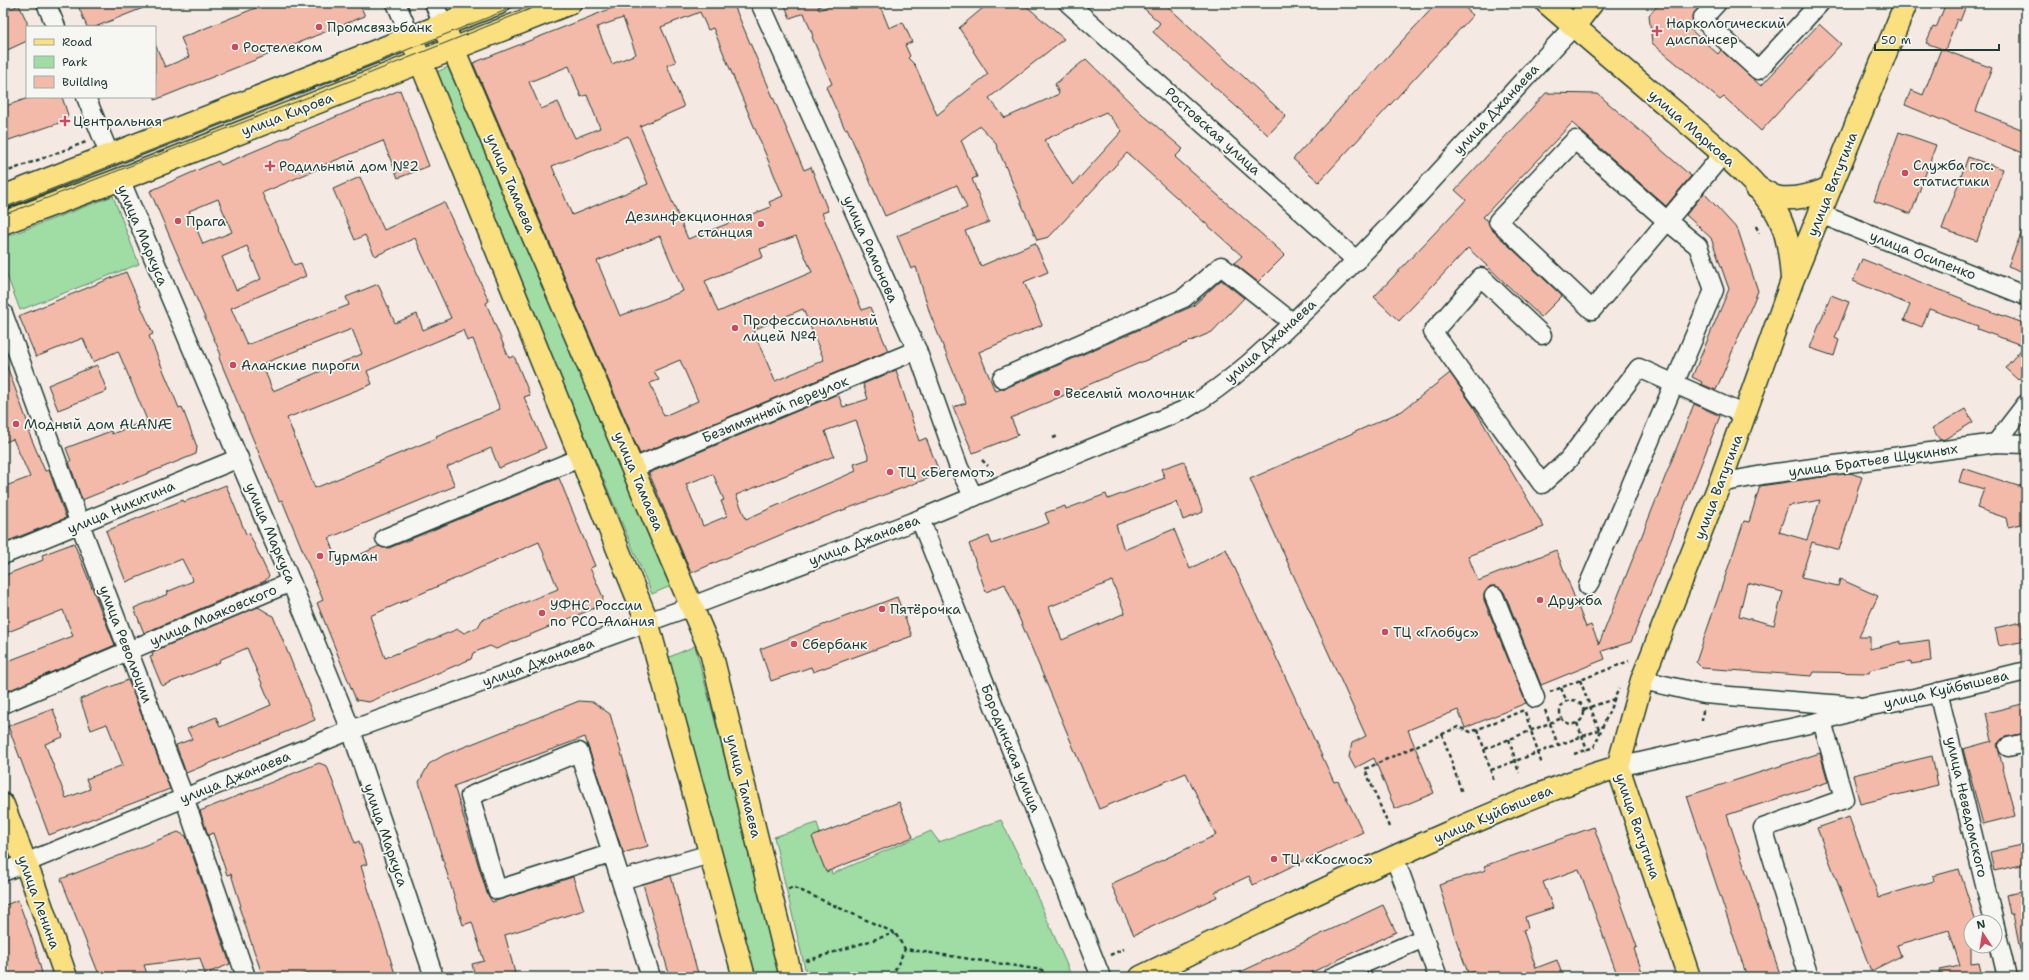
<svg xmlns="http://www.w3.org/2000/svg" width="2029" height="980" viewBox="0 0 2029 980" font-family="'Shantell Sans',sans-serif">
<rect width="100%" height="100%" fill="#f5eae3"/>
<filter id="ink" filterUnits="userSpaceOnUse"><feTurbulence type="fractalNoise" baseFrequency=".025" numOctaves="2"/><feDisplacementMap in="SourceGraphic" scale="8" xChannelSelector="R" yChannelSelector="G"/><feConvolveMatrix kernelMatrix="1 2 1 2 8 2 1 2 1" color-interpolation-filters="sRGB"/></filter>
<g filter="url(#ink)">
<g fill="#9fdda4" stroke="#5f8d6c">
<path d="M453,65L673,585L652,594L432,74Z"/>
<path d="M113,196L139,264L20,310L3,265V238Z"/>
<path d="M695,646L783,977H751L667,658Z"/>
<path d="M1001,820L1026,871L1072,977H807L774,837L817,823L832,874L931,831L939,842Z"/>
</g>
<g fill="#f3baa9" stroke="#1f3d34" fill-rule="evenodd">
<path d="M77,3H153V4L95,27H87Z"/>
<path d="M268,3H359L365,16L155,100V44L165,67L189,57L181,38Z"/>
<path d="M625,3H733L804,170L811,167L828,211L822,213L862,310L870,307L888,351L640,454L473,63ZM700,12L708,30L713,28L783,196L769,202L771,207L688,239L640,126L684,107L667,65L676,62L661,27ZM623,18L636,54L612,64L597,27ZM569,66L581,97L587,95L600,128L575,138L558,102L541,109L529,82ZM628,136L648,184L572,215L552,166ZM660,236L683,291L620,316L597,261ZM796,236L812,272L718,312L705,281L763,257L760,249ZM803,309L824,360L775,381L753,330ZM680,360L698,401L664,416L650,383L659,380L654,371Z"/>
<path d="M784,3H827L818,7L819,10L835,3H879L889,28L903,22L912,42L905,45L910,56L908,58L915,65L937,115L988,74L973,51L974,50L959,28L989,3H1023L1064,39L989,98L1005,118L1059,94L1055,84L1086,59L1141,113L1183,149L1175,157L1285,255L1258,282L1234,263L1242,256L1127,153L1049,237L1037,240L995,142L980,126L961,140L977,177L972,179L989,222L965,231L981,266L1035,243L1048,272L1024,282L1042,325L979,352L995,391L1006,388L1193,306L1221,280L1244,298L1212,332L1011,418L1018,435L973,453L953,407L966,403L930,314L916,267L911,269L897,236L967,208L957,185L885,216L847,128L845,129L826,87L832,84L812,37L813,36L804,13L790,18ZM1106,112L1122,131L1073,185L1044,140Z"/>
<path d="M1138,3H1164L1286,116L1268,135L1153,32L1160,23Z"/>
<path d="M1437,3H1460L1473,15L1319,182L1293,159Z"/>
<path d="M1660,3H1703L1692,16L1693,25L1690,29L1718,54L1721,50L1761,86L1819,24L1841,44L1761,131L1724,97L1720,100L1652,43L1649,15Z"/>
<path d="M1946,3H1967L1960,21L1957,19L1945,50L1926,43L1933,27L1936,28Z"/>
<path d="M19,5L27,22V41L3,52V12Z"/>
<path d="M1941,49L1992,68L1976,111L2026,131V142L2022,153L1905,105L1911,90L1923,95Z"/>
<path d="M400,90L429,166L398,178L383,141L319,167L320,168L262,193L294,265L301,263L306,276L231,308L247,345L349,305L346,297L378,284L395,323L417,314L423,330L451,318L415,238L375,256L365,235L355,240L333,189L360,177L384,230L444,202L489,301L486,303L509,358L514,356L530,395L524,397L546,448L499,468L491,448L447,467L455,486L329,538L339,564L379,546L389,548L559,478L595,566L590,568L603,597L602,605L496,649L490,646L473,653L471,659L369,702L356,700L317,603L323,600L282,500L279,501L219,358L221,355L150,191L218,161L221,165ZM218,199L232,232L203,244L189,211ZM247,246L261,279L236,290L222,257ZM352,329L362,354L273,391L262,364ZM463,330L467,341L473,339L500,409L436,436L437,438L315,488L287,418L372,384L367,371ZM539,542L558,589L482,620L478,627L464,633L458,629L385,658L370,616Z"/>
<path d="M1546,93L1598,94L1691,176L1666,206L1572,123L1483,217L1488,221L1491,229L1562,296L1541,317L1468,248L1399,321L1374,297L1466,200L1455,190Z"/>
<path d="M31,97H62L68,115L65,121L3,142V107Z"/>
<path d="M1899,132L1936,145L1911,214L1874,201Z"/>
<path d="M1968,157L2003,169L1977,241L1942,229Z"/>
<path d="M1704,193L1738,230L1758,291L1716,390L1701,384L1702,382L1692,377L1729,289L1711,238L1686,215Z"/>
<path d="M2025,224H2026V273L2008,266Z"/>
<path d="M1862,259L1963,299L1962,301L2026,324V371L2018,380L2005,368L2024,346L1977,329L1978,326L1929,309L1922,327L1904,320L1910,305L1853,281Z"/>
<path d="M126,272L153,334L149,336L179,408L182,407L197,447L196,454L82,500L69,462L71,461L66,448L111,431L112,434L147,420L118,351L93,362L83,338L36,357L19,316Z"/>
<path d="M1831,295L1849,302L1835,338L1839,340L1834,356L1810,348Z"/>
<path d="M3,358H4L31,432L29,433L45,471L49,470L66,518L3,543V487L30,477L13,439L3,443Z"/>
<path d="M97,365L107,391L58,410L48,385Z"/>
<path d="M896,370L919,441L926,438L940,474L806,524L691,573L649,473L838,394L843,407L868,399L863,384ZM856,420L869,459L854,464L856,471L746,519L736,495L834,456L825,431ZM713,474L724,500L721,501L727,516L703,526L686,484Z"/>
<path d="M1450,373L1473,406L1544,527L1468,556L1478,581L1556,550L1586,627L1591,625L1599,644L1694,404L1720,416L1631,642L1602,651L1605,659L1541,685L1504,592L1496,586H1490L1484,594V600L1526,703L1465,728L1458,710L1408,730L1434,793L1395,809L1374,758L1355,768L1349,757L1352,743L1366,736L1250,479L1402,411Z"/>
<path d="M1965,409L1973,422L1945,439L1940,440L1932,428Z"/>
<path d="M1184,461L1203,512L1183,520L1177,502L1116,525L1124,550L1174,529L1190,569L1226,549L1334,782L1338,781L1363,832L1253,885L1249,876L1215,892L1217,897L1134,935L1111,884L1216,835L1186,773L1099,809L1005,584L986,592L969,544L989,536L992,544L1049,523L1045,513L1065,506L1066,509L1106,494L1108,499L1165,478L1161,469ZM1112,581L1125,613L1062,640L1049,607Z"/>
<path d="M1963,468L2018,486L2026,484V523L2008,527L2006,518L1977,508L1984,489L1959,482Z"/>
<path d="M1850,473L1862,477L1839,550L1812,542L1801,578L1838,586L1840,579L1878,596L1859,637H1870V649L1901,641V644L1929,640L1931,661L1911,664V661L1870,670L1869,673L1814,672L1812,676L1702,668L1696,662L1744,521L1749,522L1760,486ZM1820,500L1807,540L1779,532L1788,506ZM1747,583L1783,592L1774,625L1739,616Z"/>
<path d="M226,485L246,534L249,533L269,576L265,581L144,633L134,608L168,594L167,592L193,581L182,559L126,582L106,531L183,500L184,502Z"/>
<path d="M74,543L115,645L3,693V663L73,636L63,610L3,634V576L43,560L42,555Z"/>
<path d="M897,597L912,636L813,672L811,667L771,681L760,649Z"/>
<path d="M258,607L273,616L315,720L186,773L176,745L192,739L187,729L216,717L220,727L271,705L247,648L219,660L220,662L162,686L150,657L153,656L152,652Z"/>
<path d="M2026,621V641L1999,646L1995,628Z"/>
<path d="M128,680L170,789L49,835L8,726L53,709L63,737L45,744L66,798L90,789L86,779L123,765L107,724L91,730L80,699Z"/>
<path d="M579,701L593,702L610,714L648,846L623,853L585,737L454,786L487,893L492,902L573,877L584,910L505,935L516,977H475L472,964L484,961L472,922L463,925L419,782L429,764L444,755Z"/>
<path d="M2026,703V733L2005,737L1997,744L2015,816L1983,824L1963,749L1992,741L1986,713Z"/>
<path d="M1820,753L1828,782L1727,815L1781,977H1747L1687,796Z"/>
<path d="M1932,756L1938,785L1860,804L1853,775Z"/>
<path d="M319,763L327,766L355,843L359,841L367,864L361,866L396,977H309L307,973L294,977H263L239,907L241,906L231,874L227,875L213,833L208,835L200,811Z"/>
<path d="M899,802L913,837L826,872L812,837Z"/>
<path d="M1849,817L1879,897L1934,881L1933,876L1959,869L1976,922H1971V964L1979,963L1982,977H1940L1939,970L1960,966L1949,930L1897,945L1901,956L1871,971L1817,828Z"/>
<path d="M1594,827L1637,947L1634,949L1644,977H1618L1579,869L1543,882L1553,908L1525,917L1528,928L1523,930L1536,968L1557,960L1563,977H1478L1476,971L1468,973L1454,934L1439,885L1486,870L1484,866Z"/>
<path d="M178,832L186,836L230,964L205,974L200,958L144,965L148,977H100L61,879Z"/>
<path d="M2026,844V864L1994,871L1990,852Z"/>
<path d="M671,876L699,977H670L643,884Z"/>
<path d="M2026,891V949L2020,950L2013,914H2010L2006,895Z"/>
<path d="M18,900L35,947L43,977H3V906Z"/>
<path d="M1383,905L1396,932L1302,977H1230Z"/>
</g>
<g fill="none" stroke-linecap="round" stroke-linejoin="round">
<defs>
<g id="minor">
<path d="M46,3L56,27"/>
<path d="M396,3L411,38"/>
<path d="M434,3L443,25"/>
<path d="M760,3L917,350L959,468L974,497"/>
<path d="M1068,3L1357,261"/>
<path d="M1717,3L1702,19L1758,70L1820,3"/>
<path d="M86,97L110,156"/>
<path d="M120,179L291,582L351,730L434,977"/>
<path d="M1820,214L2026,296"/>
<path d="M3,313L80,524L184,797L246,977"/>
<path d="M1542,335L1481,277L1433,332L1542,484L1568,460L1639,368L1745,415"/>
<path d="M1002,378L1184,298L1221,266L1293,323"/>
<path d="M1996,443L2026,404"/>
<path d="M633,468L917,350"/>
<path d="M1720,483L1768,474L1996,443L2026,444"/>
<path d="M920,519L1101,977"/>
<path d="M385,538L582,457"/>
<path d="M3,555L239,458"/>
<path d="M1588,586L1714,290L1698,246L1667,221L1575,140L1498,221L1592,310C1636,258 1680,206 1723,154"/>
<path d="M1494,596L1535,698"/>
<path d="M1642,680L1704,694L1857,706"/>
<path d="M1938,692L1994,922"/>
<path d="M3,704L291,582"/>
<path d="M2008,747L2026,743"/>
<path d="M1618,767L1822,721L1866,707L1919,697L2026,671"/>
<path d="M613,853L497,890L470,796L579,752C604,827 628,902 651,977"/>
<path d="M1394,856L1438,977"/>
<path d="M3,872L351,730L692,606L920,519L1184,410C1235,381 1275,340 1316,300C1406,213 1488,117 1574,26"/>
<path d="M621,880L710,854"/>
<path d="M1995,926L2007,977"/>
<path d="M1332,977L1424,938"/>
<path d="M1809,977L1763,828L1844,799L1822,721"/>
</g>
<g id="major">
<path d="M1547,3C1592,42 1638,81 1683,119C1714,146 1756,179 1777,213C1788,233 1790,255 1792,278"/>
<path d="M443,25L711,652L791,977"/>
<path d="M1574,26L1592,3"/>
<path d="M411,38L647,621L744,977"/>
<path d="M1756,187C1763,190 1770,195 1776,197C1790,201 1816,195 1829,188"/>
<path d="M3,197L499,3"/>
<path d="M3,223L140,172L570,3"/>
<path d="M3,805L34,885L66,977"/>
<path d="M1141,977C1243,928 1345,878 1448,833C1504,809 1560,784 1618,767"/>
<path d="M1689,977L1618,767L1642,680L1720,483L1792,281L1906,3"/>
</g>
</defs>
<use href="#minor" stroke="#1f3d34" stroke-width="21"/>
<use href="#major" stroke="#1f3d34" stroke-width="25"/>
<g stroke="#1f3d34" stroke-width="2.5" stroke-dasharray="4 3" stroke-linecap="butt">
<path d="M3,173L86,142"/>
<path d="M1756,226L1759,233"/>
<path d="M1053,438L1058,436"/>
<path d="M982,460L988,466"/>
<path d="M1580,680L1599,730"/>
<path d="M1561,688L1567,702"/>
<path d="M1550,692L1629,661"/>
<circle cx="1572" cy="712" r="12"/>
<path d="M1584,709L1614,699"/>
<path d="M1545,710L1558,745"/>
<path d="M1525,712L1542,765"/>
<path d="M1702,721L1703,710"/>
<path d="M1577,723L1587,750"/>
<path d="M1478,729L1494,782"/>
<path d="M1442,734L1462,793"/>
<path d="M1509,739L1519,773"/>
<path d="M1485,749L1562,718"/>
<path d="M1574,754L1594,747L1619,688"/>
<path d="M1491,770L1599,730"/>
<path d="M1389,827L1365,769L1458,727L1471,732L1524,710"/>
<path d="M788,889L793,887L895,933L905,949L1042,970L1045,977"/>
<path d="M1110,955L1124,949"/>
<path d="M806,961L895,933"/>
<path d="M892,977L905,949"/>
</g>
<use href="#minor" stroke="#f6f6f2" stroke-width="18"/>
<use href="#major" stroke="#fbe080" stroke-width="22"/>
<g stroke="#1f3d34" stroke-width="1">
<path d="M3,208L344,75L524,3"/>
<path d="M3,215L363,76L545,3"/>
</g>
</g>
</g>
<g fill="#d1495b" stroke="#f6f6f2" stroke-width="1.5">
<circle cx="319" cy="27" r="4"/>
<path d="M1655 25h4v4h4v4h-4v4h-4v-4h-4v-4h4z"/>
<circle cx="235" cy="47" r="4"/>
<path d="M63 115h4v4h4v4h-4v4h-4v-4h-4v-4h4z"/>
<path d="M268 160h4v4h4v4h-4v4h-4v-4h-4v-4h4z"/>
<circle cx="1905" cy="173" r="4"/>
<circle cx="178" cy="221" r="4"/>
<circle cx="761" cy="224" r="4"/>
<circle cx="735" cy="328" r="4"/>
<circle cx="233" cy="365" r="4"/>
<circle cx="1057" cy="393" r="4"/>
<circle cx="16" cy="424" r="4"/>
<circle cx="890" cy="472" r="4"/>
<circle cx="320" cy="556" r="4"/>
<circle cx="1540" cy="600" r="4"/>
<circle cx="882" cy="609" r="4"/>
<circle cx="542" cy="613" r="4"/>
<circle cx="1385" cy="632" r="4"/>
<circle cx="794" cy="644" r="4"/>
<circle cx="1274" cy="859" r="4"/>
</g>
<g text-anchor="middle" stroke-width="3.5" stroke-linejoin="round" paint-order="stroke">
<g font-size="14" fill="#1f3d34" stroke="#f6f6f2" text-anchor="start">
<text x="1666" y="28">Наркологический<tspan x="1666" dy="16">диспансер</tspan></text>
<text x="327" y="32">Промсвязьбанк</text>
<text x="243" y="52">Ростелеком</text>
<text x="73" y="126">Центральная</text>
<text x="1913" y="170">Служба гос.<tspan x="1913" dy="16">статистики</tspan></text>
<text x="279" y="171">Родильный дом №2</text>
<text x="753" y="221" text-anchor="end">Дезинфекционная<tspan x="753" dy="16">станция</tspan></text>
<text x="186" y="226">Прага</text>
<text x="743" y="325">Профессиональный<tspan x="743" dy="16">лицей №4</tspan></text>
<text x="241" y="370">Аланские пироги</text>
<text x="1065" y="398">Веселый молочник</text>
<text x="24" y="429">Модный дом ALANÆ</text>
<text x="898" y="477">ТЦ «Бегемот»</text>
<text x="328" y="561">Гурман</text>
<text x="1548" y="605">Дружба</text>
<text x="550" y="610">УФНС России<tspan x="550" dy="16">по РСО-Алания</tspan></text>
<text x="890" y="614">Пятёрочка</text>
<text x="1393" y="637">ТЦ «Глобус»</text>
<text x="802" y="649">Сбербанк</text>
<text x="1282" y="864">ТЦ «Космос»</text>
</g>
<g font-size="14" fill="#1f3d34" stroke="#f6f6f2">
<text transform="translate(1496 109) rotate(-47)" y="5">улица Джанаева</text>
<text transform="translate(287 114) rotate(-21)" y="5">улица Кирова</text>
<text transform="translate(1692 128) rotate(41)" y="5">улица Маркова</text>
<text transform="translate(1213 131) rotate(42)" y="5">Ростовская улица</text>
<text transform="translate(511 183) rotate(67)" y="5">улица Тамаева</text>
<text transform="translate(1832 184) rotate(-68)" y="5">улица Ватутина</text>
<text transform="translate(143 235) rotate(67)" y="5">улица Маркуса</text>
<text transform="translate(871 249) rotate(66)" y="5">улица Рамонова</text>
<text transform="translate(1923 255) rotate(21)" y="5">улица Осипенко</text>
<text transform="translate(1270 341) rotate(-42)" y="5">улица Джанаева</text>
<text transform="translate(775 409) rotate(-22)" y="5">Безымянный переулок</text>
<text transform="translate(1873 460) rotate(-8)" y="5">улица Братьев Щукиных</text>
<text transform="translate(639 481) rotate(67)" y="5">улица Тамаева</text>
<text transform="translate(1718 487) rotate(-69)" y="5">улица Ватутина</text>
<text transform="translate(121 507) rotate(-23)" y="5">улица Никитина</text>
<text transform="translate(271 533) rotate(67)" y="5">улица Маркуса</text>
<text transform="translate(864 540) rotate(-21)" y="5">улица Джанаева</text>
<text transform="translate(213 615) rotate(-23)" y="5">улица Маяковского</text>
<text transform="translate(126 644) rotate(69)" y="5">улица Революции</text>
<text transform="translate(538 662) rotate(-20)" y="5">улица Джанаева</text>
<text transform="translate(1946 689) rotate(-13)" y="5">улица Куйбышева</text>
<text transform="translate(1011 748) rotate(68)" y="5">Бородинская улица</text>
<text transform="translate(235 777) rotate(-22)" y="5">улица Джанаева</text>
<text transform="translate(744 786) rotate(76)" y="5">улица Тамаева</text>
<text transform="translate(1967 807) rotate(77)" y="5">улица Неведомского</text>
<text transform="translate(1493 814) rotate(-23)" y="5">улица Куйбышева</text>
<text transform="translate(1638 826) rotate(71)" y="5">улица Ватутина</text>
<text transform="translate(386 835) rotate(71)" y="5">улица Маркуса</text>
<text transform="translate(39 902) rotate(70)" y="5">улица Ленина</text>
</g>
</g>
<rect width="2029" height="980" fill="none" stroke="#f6f6f2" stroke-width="16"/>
<rect x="8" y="8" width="2013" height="964" fill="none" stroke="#1f3d34" stroke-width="1.5" filter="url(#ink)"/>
<rect x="26" y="26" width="130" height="72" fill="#f6f6f2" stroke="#a0aca6"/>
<rect x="34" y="39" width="20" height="6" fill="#fbe080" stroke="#a0aca6"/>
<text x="62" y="46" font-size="12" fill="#1f3d34">Road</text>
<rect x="34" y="56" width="20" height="12" fill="#9fdda4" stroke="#a0aca6"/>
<text x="62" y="66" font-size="12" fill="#1f3d34">Park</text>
<rect x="34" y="76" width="20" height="12" fill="#f3baa9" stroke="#a0aca6"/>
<text x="62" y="86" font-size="12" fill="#1f3d34">Building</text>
<g transform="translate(1983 934) rotate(348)"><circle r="19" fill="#f6f6f2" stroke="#a0aca6"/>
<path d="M0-3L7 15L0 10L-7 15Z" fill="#d1495b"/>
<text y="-6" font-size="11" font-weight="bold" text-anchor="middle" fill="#1f3d34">N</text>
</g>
<path d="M1875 44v6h124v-6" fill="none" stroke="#1f3d34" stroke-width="2"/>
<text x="1881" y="44" font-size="12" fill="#1f3d34" stroke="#f6f6f2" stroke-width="3" paint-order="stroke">50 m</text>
</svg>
